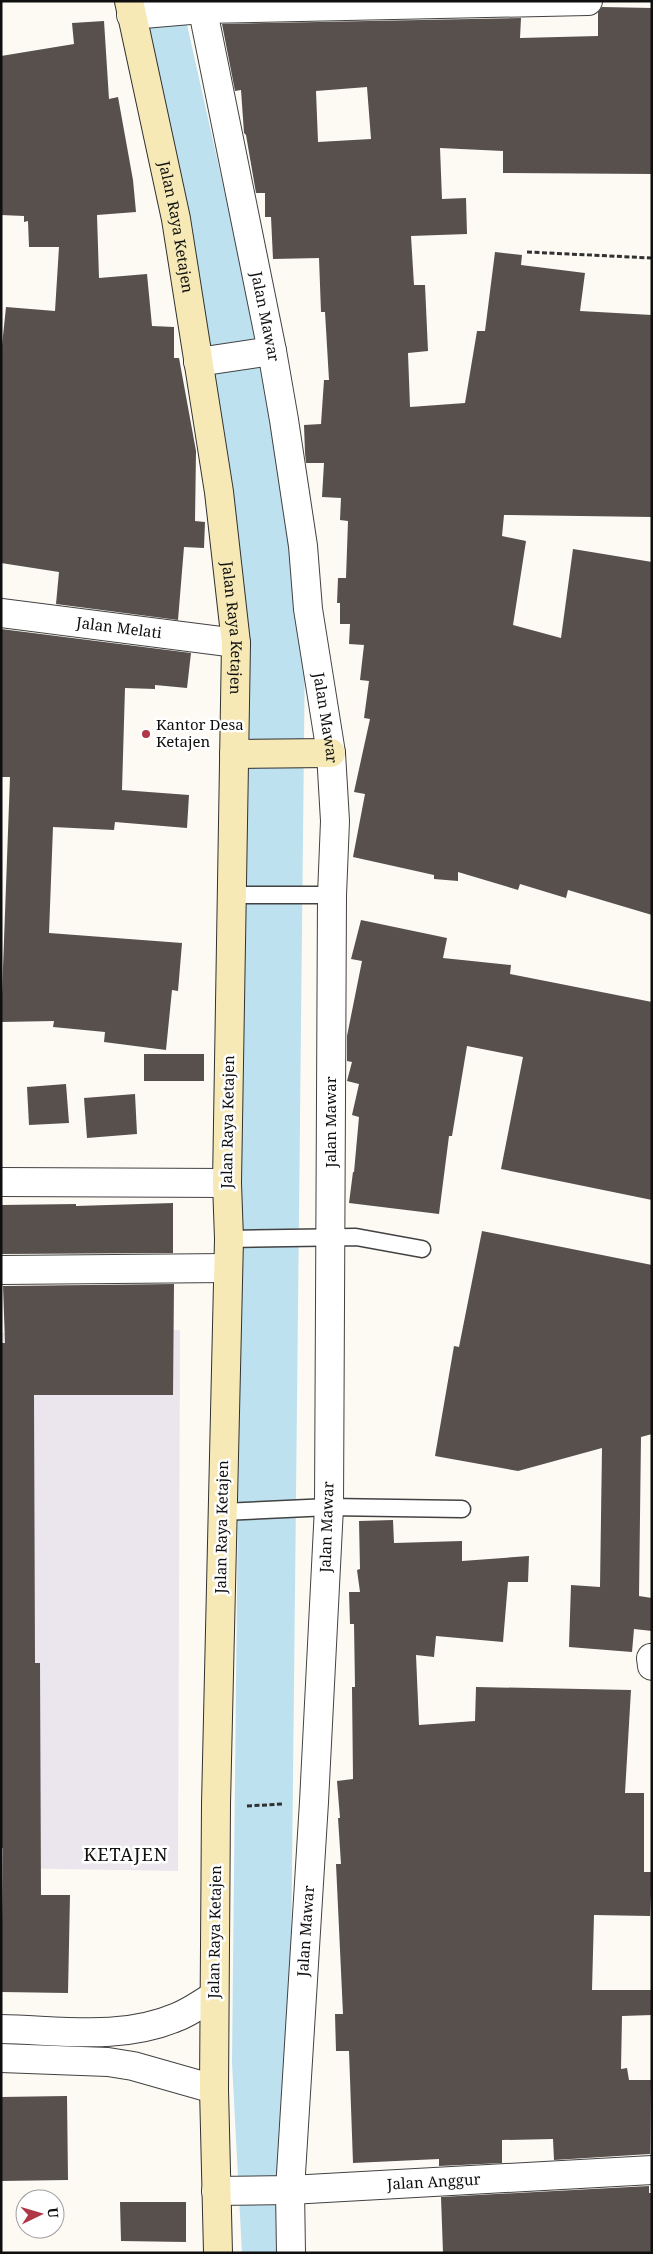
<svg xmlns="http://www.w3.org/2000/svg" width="653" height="2254" viewBox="0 0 653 2254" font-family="'Noto Serif',serif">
<rect width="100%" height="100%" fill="#fdfaf3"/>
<path fill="#ebe5ed" d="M180,1330L178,1871L1,1868V1333Z"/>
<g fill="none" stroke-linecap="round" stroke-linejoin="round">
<path stroke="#bde1ef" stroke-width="58" d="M152,1L239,389L276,648L261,2062L271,2253"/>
</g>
<g fill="#57504d" fill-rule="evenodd">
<path d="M602,7L652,8V174L503,173V151L440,148L442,199L466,198L467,234L411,236L414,285H425L428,351L408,353L410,407L465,403L477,331H485L495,252L522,255L521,265L585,273L580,311L652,315V517L504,515L502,536L526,541L513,625L561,638L573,549L652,562V915L568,890L566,898L520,884L518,890L458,872V881L434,879V875L353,857L365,794L354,792L370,719L364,718L369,681L360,680L364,645L349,644L350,624H340V603H337L338,578H346L348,521L340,520L341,498L322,497L324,463H306L305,453L304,425L321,424L324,380H329L325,312H321L319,258L273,259L271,217H265V193H256L246,135L244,133L241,90L235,91L222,24L521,18L520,38L598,36V12ZM367,87L371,139L318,142L316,91Z"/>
<path d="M104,21L109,99L118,97L133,180L136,212L97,215L99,278L147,274L152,326L174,327V358H179L196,451L195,521L205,522L204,548L184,547L178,620L56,604L59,572L1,563V355L6,307L55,311L59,247H29L28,221L24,222V216L1,215V56L74,44L72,23Z"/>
<path d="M1,629L191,653L187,688L155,685V689L125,688L122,790L189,795L187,828L115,822L114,830L53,827L49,933L182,943L178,991L172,990L166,1050L104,1042L105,1032L53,1027L54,1021L1,1022L10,777H1Z"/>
<path d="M361,920L447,938L443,958L511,965L510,974L652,1002V1200L501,1169L523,1057L467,1046L452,1136H449L439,1214L349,1203L353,1172H354L359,1117L352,1115L359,1084L347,1081L352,1062L347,1061V1036L362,961L351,959Z"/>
<rect x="144" y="1054" width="60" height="27"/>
<path d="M66,1084L69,1123L29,1125L27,1087Z"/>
<path d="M135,1094L137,1134L87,1138L84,1098Z"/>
<path d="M173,1203V1253L2,1254L1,1205L76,1204V1206Z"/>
<path d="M482,1231L652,1265V1434L641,1437L639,1596L652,1598V1631L634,1629L632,1652L569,1647L571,1585L600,1587L602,1448L518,1471L435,1456L454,1346L459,1347Z"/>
<path d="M174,1284L173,1395H34L35,1663H40L41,1895H70L68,1993L1,1992L3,1848H1V1343H5L3,1286Z"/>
<path d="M393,1520L394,1543L462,1541V1561L529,1556L528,1582H508L503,1642L436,1636L434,1657L416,1655L419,1725L475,1721L476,1687L631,1690L625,1793H644V1872H652L650,1916L594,1915L592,1990H652V2015L622,2016L621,2069L627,2068L629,2080H651L650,2154L554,2160L553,2139L502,2140V2163L439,2166V2159L353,2163L349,2051H336L335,2014H343L336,1864H341L338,1818H340L337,1781L353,1779L352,1687H355L354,1624H350L349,1592H360L357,1570L360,1569L359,1521Z"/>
<path d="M67,2096L68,2180L1,2181V2097Z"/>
<path d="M649,2186V2193H652V2253H443L441,2197Z"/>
<path d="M120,2202H186V2242L121,2241Z"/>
</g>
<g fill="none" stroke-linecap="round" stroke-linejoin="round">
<defs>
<g id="lane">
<path d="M232,895H332"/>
<path d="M229,1239L356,1237L422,1249"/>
<path d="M222,1512L329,1507L462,1509"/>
</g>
<g id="street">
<path id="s1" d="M201,1L272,351L284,420L303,546L308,609L331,753L335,821L332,895L329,1507L314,1802L290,2190L291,2253"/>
<path d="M131,15L202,9L588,1"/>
<path d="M198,362L272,351"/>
<path id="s2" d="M1,613L236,643"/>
<path d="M1,1182L227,1183"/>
<path d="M1,1270L228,1268"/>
<path d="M651,1658L652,1666"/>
<path d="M1,2029C60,2030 121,2041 177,2017C190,2012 202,2003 214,1996"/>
<path d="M1,2058L108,2062L133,2066L214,2089"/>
<path id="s3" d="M216,2191L290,2190L652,2170"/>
</g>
<g id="secondary">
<path id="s4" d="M129,1L176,219L219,492L236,643L227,1183L229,1239L216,1804L214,2089L218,2253"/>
<path d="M234,754L331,753"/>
</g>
</defs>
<use href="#lane" stroke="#424242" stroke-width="19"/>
<use href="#street" stroke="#424242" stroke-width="30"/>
<use href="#secondary" stroke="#313131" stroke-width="30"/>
<g stroke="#313131" stroke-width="3" stroke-dasharray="5 2.5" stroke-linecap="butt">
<path d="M527,252L652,258"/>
<path d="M247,1806L283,1804"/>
</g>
<use href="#lane" stroke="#fff" stroke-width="16"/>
<use href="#street" stroke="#fff" stroke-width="28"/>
<use href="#secondary" stroke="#f6e9b6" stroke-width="28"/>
</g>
<circle fill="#af3748" stroke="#fff" stroke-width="2" cx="146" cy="734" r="5"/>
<g text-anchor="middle" stroke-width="5" stroke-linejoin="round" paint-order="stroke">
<g font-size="15" fill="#0f0f0f" stroke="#fff">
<text dy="5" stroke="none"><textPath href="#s4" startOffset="231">Jalan Raya Ketajen</textPath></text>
<text dy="5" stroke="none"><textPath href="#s1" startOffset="322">Jalan Mawar</textPath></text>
<text dy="5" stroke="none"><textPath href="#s2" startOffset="119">Jalan Melati</textPath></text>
<text dy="5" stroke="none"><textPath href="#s4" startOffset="636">Jalan Raya Ketajen</textPath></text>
<text dy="5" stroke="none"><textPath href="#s1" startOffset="728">Jalan Mawar</textPath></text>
<text transform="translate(228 1122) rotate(-89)" y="5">Jalan Raya Ketajen</text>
<text transform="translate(331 1122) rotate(-90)" y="5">Jalan Mawar</text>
<text transform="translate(222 1527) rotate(-89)" y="5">Jalan Raya Ketajen</text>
<text transform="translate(327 1527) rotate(-88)" y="5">Jalan Mawar</text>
<text transform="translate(306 1931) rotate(-86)" y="5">Jalan Mawar</text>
<text transform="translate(215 1932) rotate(-89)" y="5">Jalan Raya Ketajen</text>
<text dy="5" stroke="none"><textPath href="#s3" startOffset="218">Jalan Anggur</textPath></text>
</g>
<g font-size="15" fill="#0f0f0f" stroke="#fff" text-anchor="start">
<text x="156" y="730">Kantor Desa<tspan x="156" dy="17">Ketajen</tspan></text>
</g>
<g font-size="18" letter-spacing="1" fill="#0f0f0f" stroke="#fff">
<text x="126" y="1861">KETAJEN</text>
</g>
</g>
<rect width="653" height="2254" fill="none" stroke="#0f0f0f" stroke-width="5"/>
<g transform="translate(40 2214) rotate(85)"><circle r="24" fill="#ffffff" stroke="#9f9f9f"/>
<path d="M0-4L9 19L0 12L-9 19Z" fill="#af3748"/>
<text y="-8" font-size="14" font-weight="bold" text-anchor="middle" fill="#0f0f0f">U</text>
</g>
</svg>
